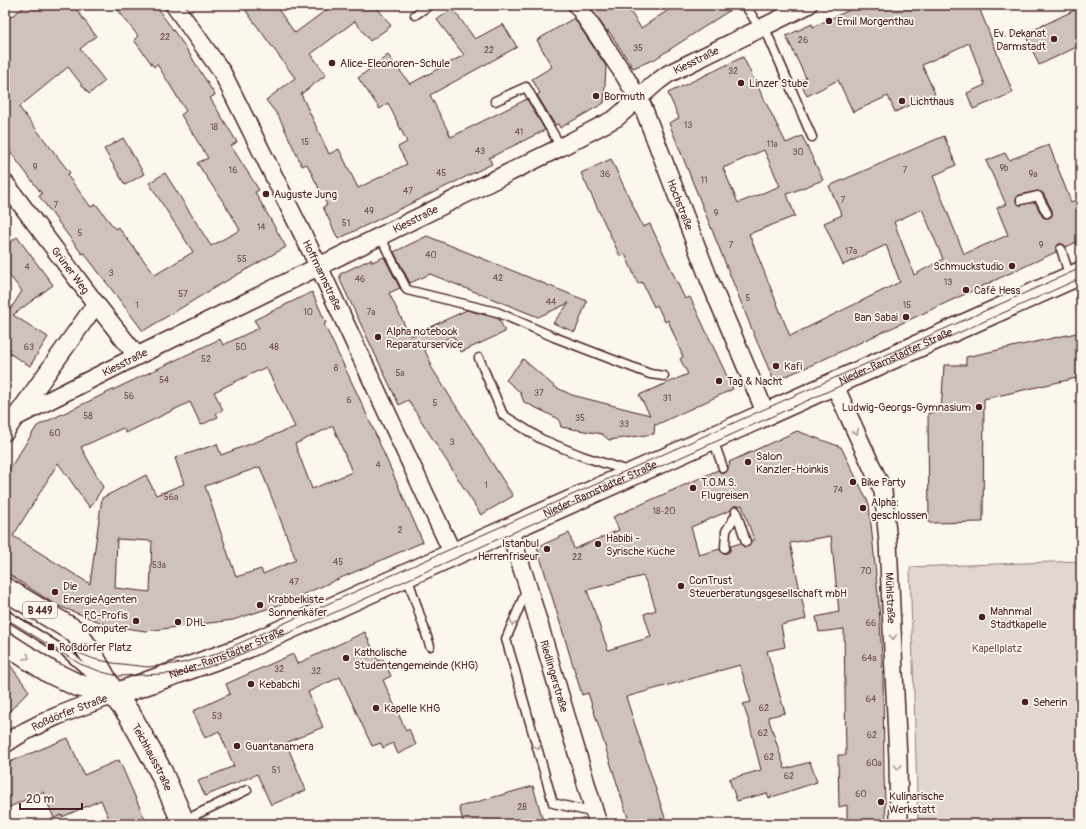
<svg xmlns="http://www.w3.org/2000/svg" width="1086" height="829" viewBox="0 0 1086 829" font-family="Pangolin,sans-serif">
<rect width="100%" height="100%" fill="#fbf7ec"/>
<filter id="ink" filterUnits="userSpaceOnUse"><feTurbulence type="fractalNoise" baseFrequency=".025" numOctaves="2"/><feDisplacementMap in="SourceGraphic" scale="8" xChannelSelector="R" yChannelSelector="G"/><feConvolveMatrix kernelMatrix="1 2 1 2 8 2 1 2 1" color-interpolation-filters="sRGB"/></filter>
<g filter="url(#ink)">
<path fill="#e2d7d0" stroke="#967b7e" d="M1081,561V824H918L910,567Z"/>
<g fill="#cfc2bc" stroke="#4a1f2b" fill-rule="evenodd">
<path d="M27,5H73L96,36L80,49L105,81L89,94L68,67L19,107L70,173L67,175L91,207L96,204L115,229L118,227L155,275L193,252L149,183L165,173L211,246L240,230L228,209L197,163L208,158L181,115L186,111L157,64L154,67L134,40L138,36L114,5H155L184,45L215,95L210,98L237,142L231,146L259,190L255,192L286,247L214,288L143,331L84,253L82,254L39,196L42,194L5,145V21Z"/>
<path d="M254,5H275L295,33L333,5H377L376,6L391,26L370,41L355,21L311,54L326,75L301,94L329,154L339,149L358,188L407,164L398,147L407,142L388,103L380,109L358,78L388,55L410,84L464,55L437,20L452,8L475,39L503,24L517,47L430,95L451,137L527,99L545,130L489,158L492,164L338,239L323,207L327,205L307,164L302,166L279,117L266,100L295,78L246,11Z"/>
<path d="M593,5H626L641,28L676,5H738L655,59L633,68L608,30V33L592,10L595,8Z"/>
<path d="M860,5H978L1013,93L973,109L967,93L985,85L969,43L922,65L935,94L895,112L888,96L853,112L838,80L807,96L800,81L806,78L786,36L812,24L813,27Z"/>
<path d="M1081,7V45L1039,65L1025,34Z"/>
<path d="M574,18L606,66L604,103L560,128L558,124L555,125L537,95L540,93L532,79L552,67L537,40Z"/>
<path d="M743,57L786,143L802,136L823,180L787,194L795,216L749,234L790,336L900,282L886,245L843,265L824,223L842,215L829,186L944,136L956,165L933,176L964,254L1008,235L997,208L1006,204L986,161L1005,153L1009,160L1049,145L1071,202L1081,198V240L1066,247L1063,244H1059L1056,247V252L805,368L774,381L755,337L669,123L679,118L668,93ZM764,150L780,186L738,203L723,168ZM1037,191L1043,193L1052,210V216L1049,218H1044L1042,216L1035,202L1020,205L1016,202V198L1019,195ZM922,209L943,259L914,275L894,222Z"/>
<path d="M123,138L144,174L125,185L104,149Z"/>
<path d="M611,159L643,227L650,224L685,299L690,297L733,389L656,425L655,423L654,434L609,440L602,434L561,427L559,419L524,402L520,392L506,380L523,359L555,387L572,395L650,415L639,395L688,374L680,359L683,357L668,320L665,322L657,305L654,307L642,282L638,284L625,254L620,256L581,173Z"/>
<path d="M427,236L587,301L575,332L553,323L569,303L538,317L430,274L410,283L394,252Z"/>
<path d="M17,237L53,285L13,315L48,337L30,366L5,351V311L8,313L22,291L5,270V246Z"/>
<path d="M384,257L400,288L389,293L410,336L467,310L499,319L505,332L461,352L453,336L424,349L432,365H430L513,496L481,515L408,400L399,405L340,280V274L371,259L372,262Z"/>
<path d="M312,292L326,323L324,324L363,406L423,542L279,605L233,620L146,631L110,626L56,605L5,572V476L37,426L220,339L223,345L259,328L254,320ZM266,367L295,427L221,455L217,444L175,458L184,484L156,495L146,475L102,498L90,584L13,536L58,463L90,508L103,487L81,447L123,428L126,433L190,402L201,425L218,417L216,413L223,410L214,392ZM333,426L352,472L312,489L295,444ZM260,467L296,560L263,574L261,569L236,577L205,486ZM117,539L152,541L150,592L115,588Z"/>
<path d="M1081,332V377L984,399L983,522L929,523L928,413L941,412L944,365H966V357Z"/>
<path d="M797,431L841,447L869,504L879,605L883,677L884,775L886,824H847V805L839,807L838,755H846L844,629L819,632L816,617L839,612L831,536L790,543L806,619L781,625L785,647L767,651L785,713L768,717L785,769L810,762L817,782L769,798L767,793L737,801L729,779L761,770L749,722L743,704L751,702L740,665L626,697L666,821L657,824H630L588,693L582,695L537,547L569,533L574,549L619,530L613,517L718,470L722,473H725L728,469V466L730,465L729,462ZM742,505L754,540H751L750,545L744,547L741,543L731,546L730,551L727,553H722L720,549L699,555L691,527L731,510L734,506H739ZM643,576L650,591L656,610L644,614L651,637L608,650L587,590Z"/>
<path d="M365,632L378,661L383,659L391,676L383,680L406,731L409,729L416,745L398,754L393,743L383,748L381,743L372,746L340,677L308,692L323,727L286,743L306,790L271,805L257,774L205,796L198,781L234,766L219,731L205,738L193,711L230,694L226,684L293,654L297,664Z"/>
<path d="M5,658L29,691L5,716Z"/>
<path d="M68,738L84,775L119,760L147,824H111L101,800L62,817V815L54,818L43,792L5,809V764Z"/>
<path d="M533,786L544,824H464L459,807Z"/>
</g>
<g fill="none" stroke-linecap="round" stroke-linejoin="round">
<defs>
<g id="lane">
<path d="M745,5L760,28"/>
<path d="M415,15L430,5"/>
<path d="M764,26L812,137"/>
<path d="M495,101L526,87L561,147"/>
<path d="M1021,200L1038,196L1047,213"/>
<path d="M380,236L407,290L497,312L554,337L650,374L664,376"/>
<path d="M1061,249L1070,277"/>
<path d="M479,358L503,415L541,439L582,456L628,471"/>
<path d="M713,439L723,468"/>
<path d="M736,511L746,542"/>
<path d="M725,548L726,531L737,513"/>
<path d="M407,576L430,646"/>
<path d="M527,589L506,639L553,803L595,813"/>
<path d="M5,614L64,651L97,680"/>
<path d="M183,821L247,790"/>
</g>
<g id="street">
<path id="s1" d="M174,5L222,72L319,267L453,554"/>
<path id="s2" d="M577,5L623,73L643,107L709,279L766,414"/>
<path id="s3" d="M5,183L96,304L137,356"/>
<path id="s4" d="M834,384L883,491L888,542L898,759L899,824"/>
<path id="s5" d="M14,418L137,356L561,147L616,118L657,82L668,74L808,5"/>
<path d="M5,432L96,304"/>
<path id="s6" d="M509,529L528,587L598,824"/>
<path id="s7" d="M5,744C38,721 77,708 114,695"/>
</g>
<g id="primary">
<path id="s8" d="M5,589L76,632L94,659L114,695L129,714L141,735L161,772L184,824"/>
<path id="s9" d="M5,643L50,672L77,685L114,695L242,649L1081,273"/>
</g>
</defs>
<use href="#lane" stroke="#4a1f2b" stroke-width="11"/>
<use href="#street" stroke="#4a1f2b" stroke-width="20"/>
<use href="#primary" stroke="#4a1f2b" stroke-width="25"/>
<use href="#lane" stroke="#fbf7ec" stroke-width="8"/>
<use href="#street" stroke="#fbf7ec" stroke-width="17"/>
<use href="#primary" stroke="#fbf7ec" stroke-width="22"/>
<g stroke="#4a1f2b" stroke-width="1">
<path d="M5,609L71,650L94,659L113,663L148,667L182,663L213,655L1081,268"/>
<path d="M5,618L80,664L102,672L118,676L183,673L208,667L244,653L1081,278"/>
</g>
</g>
<defs><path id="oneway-chevron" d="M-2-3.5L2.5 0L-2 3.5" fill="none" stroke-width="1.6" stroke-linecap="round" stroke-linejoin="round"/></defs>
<g stroke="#ab9695">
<use href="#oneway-chevron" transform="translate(856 432) rotate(65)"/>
<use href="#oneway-chevron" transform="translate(513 623) rotate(112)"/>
<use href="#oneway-chevron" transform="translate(893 637) rotate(87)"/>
<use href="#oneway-chevron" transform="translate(27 657) rotate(32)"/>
<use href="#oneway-chevron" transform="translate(538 747) rotate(74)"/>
<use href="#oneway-chevron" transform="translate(898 767) rotate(89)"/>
</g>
</g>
<g fill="#4a1f2b" stroke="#fbf7ec" stroke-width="1.5">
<circle cx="829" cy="21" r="4"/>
<circle cx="1054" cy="39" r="4"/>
<circle cx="332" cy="63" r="4"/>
<circle cx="741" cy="83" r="4"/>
<circle cx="596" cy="96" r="4"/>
<circle cx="902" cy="101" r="4"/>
<circle cx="266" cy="194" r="4"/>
<circle cx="1012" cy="266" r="4"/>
<circle cx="966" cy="290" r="4"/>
<circle cx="906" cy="317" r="4"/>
<circle cx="378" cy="337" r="4"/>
<circle cx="776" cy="366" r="4"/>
<circle cx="719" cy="381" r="4"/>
<circle cx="979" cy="407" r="4"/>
<circle cx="748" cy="462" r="4"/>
<circle cx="853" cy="482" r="4"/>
<circle cx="693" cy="488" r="4"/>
<circle cx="863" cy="508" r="4"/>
<circle cx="598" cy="544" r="4"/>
<circle cx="547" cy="549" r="4"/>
<circle cx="681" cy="586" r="4"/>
<circle cx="55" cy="592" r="4"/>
<circle cx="260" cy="605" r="4"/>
<circle cx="982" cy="617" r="4"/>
<circle cx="136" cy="621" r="4"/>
<circle cx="178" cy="622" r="4"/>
<rect x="47" y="643" width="8" height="8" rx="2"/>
<circle cx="346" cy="658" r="4"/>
<circle cx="251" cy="684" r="4"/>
<circle cx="1025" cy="702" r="4"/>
<circle cx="376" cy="708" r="4"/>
<circle cx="237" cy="746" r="4"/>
<circle cx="881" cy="802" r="4"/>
</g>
<g text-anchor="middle" stroke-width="3.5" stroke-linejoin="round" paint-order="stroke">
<g font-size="9" fill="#6b484f">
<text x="165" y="40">22</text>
<text x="803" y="43">26</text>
<text x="638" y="51">35</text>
<text x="489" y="53">22</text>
<text x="733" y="74">32</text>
<text x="688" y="128">13</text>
<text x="214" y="130">18</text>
<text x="519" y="135">41</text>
<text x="305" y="145">15</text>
<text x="772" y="147">11a</text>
<text x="480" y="154">43</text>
<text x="798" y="155">30</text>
<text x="35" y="170">9</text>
<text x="1004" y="171">9b</text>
<text x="233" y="173">16</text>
<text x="905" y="173">7</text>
<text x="441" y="176">45</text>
<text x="605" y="177">36</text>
<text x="1033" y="177">9a</text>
<text x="704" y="183">11</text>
<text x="408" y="194">47</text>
<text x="843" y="203">7</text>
<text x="56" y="208">7</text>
<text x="369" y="214">49</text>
<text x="716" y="216">9</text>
<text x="346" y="226">51</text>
<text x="261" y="230">14</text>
<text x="80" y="236">5</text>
<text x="731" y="248">7</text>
<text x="1041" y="248">9</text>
<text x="851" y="254">17a</text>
<text x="431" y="258">40</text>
<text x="242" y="262">55</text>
<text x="27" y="270">4</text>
<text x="111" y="276">3</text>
<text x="498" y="281">42</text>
<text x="360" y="282">46</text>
<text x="948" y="285">13</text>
<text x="183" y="297">57</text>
<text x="748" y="301">5</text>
<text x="551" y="305">44</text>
<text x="137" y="308">1</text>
<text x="907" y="308">15</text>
<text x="308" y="315">10</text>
<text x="371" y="315">7a</text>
<text x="29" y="350">63</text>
<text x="241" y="350">50</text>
<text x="274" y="350">48</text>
<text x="206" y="362">52</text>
<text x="336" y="371">8</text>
<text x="400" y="376">5a</text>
<text x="164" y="383">54</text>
<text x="539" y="396">37</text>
<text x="129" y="399">56</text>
<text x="667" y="401">31</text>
<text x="349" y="403">6</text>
<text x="435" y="406">5</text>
<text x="88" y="419">58</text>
<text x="580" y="421">35</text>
<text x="624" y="427">33</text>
<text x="55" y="436">60</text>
<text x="452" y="445">3</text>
<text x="378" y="468">4</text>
<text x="486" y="488">1</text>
<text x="838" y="493">74</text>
<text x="171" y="500">56a</text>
<text x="664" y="514">18-20</text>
<text x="400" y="533">2</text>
<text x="577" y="560">22</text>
<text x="338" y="565">45</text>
<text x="159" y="568">53a</text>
<text x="866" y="574">70</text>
<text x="294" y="585">47</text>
<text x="871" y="626">66</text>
<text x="869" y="661">64a</text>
<text x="279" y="672">32</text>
<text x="316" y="674">32</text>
<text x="871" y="702">64</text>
<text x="764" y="711">62</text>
<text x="217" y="719">53</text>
<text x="763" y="736">62</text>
<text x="872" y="738">62</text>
<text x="769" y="760">62</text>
<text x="874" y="766">60a</text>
<text x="276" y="773">51</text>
<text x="789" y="779">62</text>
<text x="861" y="797">60</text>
<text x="522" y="810">28</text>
</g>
<rect fill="#fbf7ec" stroke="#7f6065" stroke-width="1" x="23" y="602" width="34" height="16" rx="3"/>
<g font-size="10" font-weight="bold" fill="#4a1f2b">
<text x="40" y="614">B 449</text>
</g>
<g font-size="11" fill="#4a1f2b" stroke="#fbf7ec" text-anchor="start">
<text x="837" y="25">Emil Morgenthau</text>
<text x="1046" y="37" text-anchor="end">Ev. Dekanat<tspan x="1046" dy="13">Darmstadt</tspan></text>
<text x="340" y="67">Alice-Eleonoren-Schule</text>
<text x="749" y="87">Linzer Stube</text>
<text x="604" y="100">Bormuth</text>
<text x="910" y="105">Lichthaus</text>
<text x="274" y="198">Auguste Jung</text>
<text x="1004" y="270" text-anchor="end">Schmuckstudio</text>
<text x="974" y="294">Café Hess</text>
<text x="898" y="321" text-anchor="end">Ban Sabai</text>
<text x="386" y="335">Alpha notebook<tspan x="386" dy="13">Reparaturservice</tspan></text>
<text x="784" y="370">Kafi</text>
<text x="727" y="385">Tag &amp; Nacht</text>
<text x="971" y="411" text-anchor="end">Ludwig-Georgs-Gymnasium</text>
<text x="756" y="460">Salon<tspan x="756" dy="13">Kanzler-Hoinkis</tspan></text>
<text x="701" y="486">T.O.M.S.<tspan x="701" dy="13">Flugreisen</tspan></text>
<text x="861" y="486">Bike Party</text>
<text x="871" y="506">Alpha:<tspan x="871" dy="13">geschlossen</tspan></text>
<text x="606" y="542">Habibi -<tspan x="606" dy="13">Syrische Küche</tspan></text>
<text x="539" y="547" text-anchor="end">Istanbul<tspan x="539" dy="13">Herrenfriseur</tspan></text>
<text x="689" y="584">ConTrust<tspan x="689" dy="13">Steuerberatungsgesellschaft mbH</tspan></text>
<text x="63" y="590">Die<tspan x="63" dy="13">EnergieAgenten</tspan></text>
<text x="268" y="603">Krabbelkiste<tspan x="268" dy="13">Sonnenkäfer</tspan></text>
<text x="990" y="615">Mahnmal<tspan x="990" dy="13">Stadtkapelle</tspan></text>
<text x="128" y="619" text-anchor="end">PC-Profis<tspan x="128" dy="13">Computer</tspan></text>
<text x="186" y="626">DHL</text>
<text x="59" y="651">Roßdörfer Platz</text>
<text x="354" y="656">Katholische<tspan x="354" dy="13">Studentengemeinde (KHG)</tspan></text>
<text x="259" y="688">Kebabchi</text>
<text x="1033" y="706">Seherin</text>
<text x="384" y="712">Kapelle KHG</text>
<text x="245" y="750">Guantanamera</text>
<text x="889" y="800">Kulinarische<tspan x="889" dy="13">Werkstatt</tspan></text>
</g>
<g font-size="11" fill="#4a1f2b" stroke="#fbf7ec">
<text dy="4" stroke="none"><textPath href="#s5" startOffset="772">Kiesstraße</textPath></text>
<text dy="4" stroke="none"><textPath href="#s2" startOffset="226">Hochstraße</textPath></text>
<text dy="4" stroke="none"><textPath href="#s5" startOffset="448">Kiesstraße</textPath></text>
<text dy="4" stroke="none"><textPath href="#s3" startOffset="109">Grüner Weg</textPath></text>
<text dy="4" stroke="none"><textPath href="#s1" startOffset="309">Hoffmannstraße</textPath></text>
<text dy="4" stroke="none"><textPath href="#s9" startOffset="974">Nieder-Ramstädter Straße</textPath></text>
<text dy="4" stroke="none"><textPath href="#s5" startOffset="124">Kiesstraße</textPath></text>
<text dy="4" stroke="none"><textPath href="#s9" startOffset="650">Nieder-Ramstädter Straße</textPath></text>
<text dy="4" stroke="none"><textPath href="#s4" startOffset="225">Mühlstraße</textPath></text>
<text dy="4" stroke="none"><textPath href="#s9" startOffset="242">Nieder-Ramstädter Straße</textPath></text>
<text dy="4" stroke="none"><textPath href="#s6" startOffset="154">Riedlingerstraße</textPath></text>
<text dy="4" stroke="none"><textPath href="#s7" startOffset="72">Roßdörfer Straße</textPath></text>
<text dy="4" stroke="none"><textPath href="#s8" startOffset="230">Teichhausstraße</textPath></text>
</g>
<g font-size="11" fill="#704d54" stroke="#fbf7ec">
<text x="997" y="652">Kapellplatz</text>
</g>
</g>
<rect width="1086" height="829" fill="none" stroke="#fbf7ec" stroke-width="20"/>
<rect x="10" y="10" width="1066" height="809" fill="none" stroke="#4a1f2b" stroke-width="1.5" filter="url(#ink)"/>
<path d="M20 803v6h62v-6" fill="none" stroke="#4a1f2b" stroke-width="2"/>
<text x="26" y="803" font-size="12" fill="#4a1f2b" stroke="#fbf7ec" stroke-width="3" paint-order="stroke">20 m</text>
</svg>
